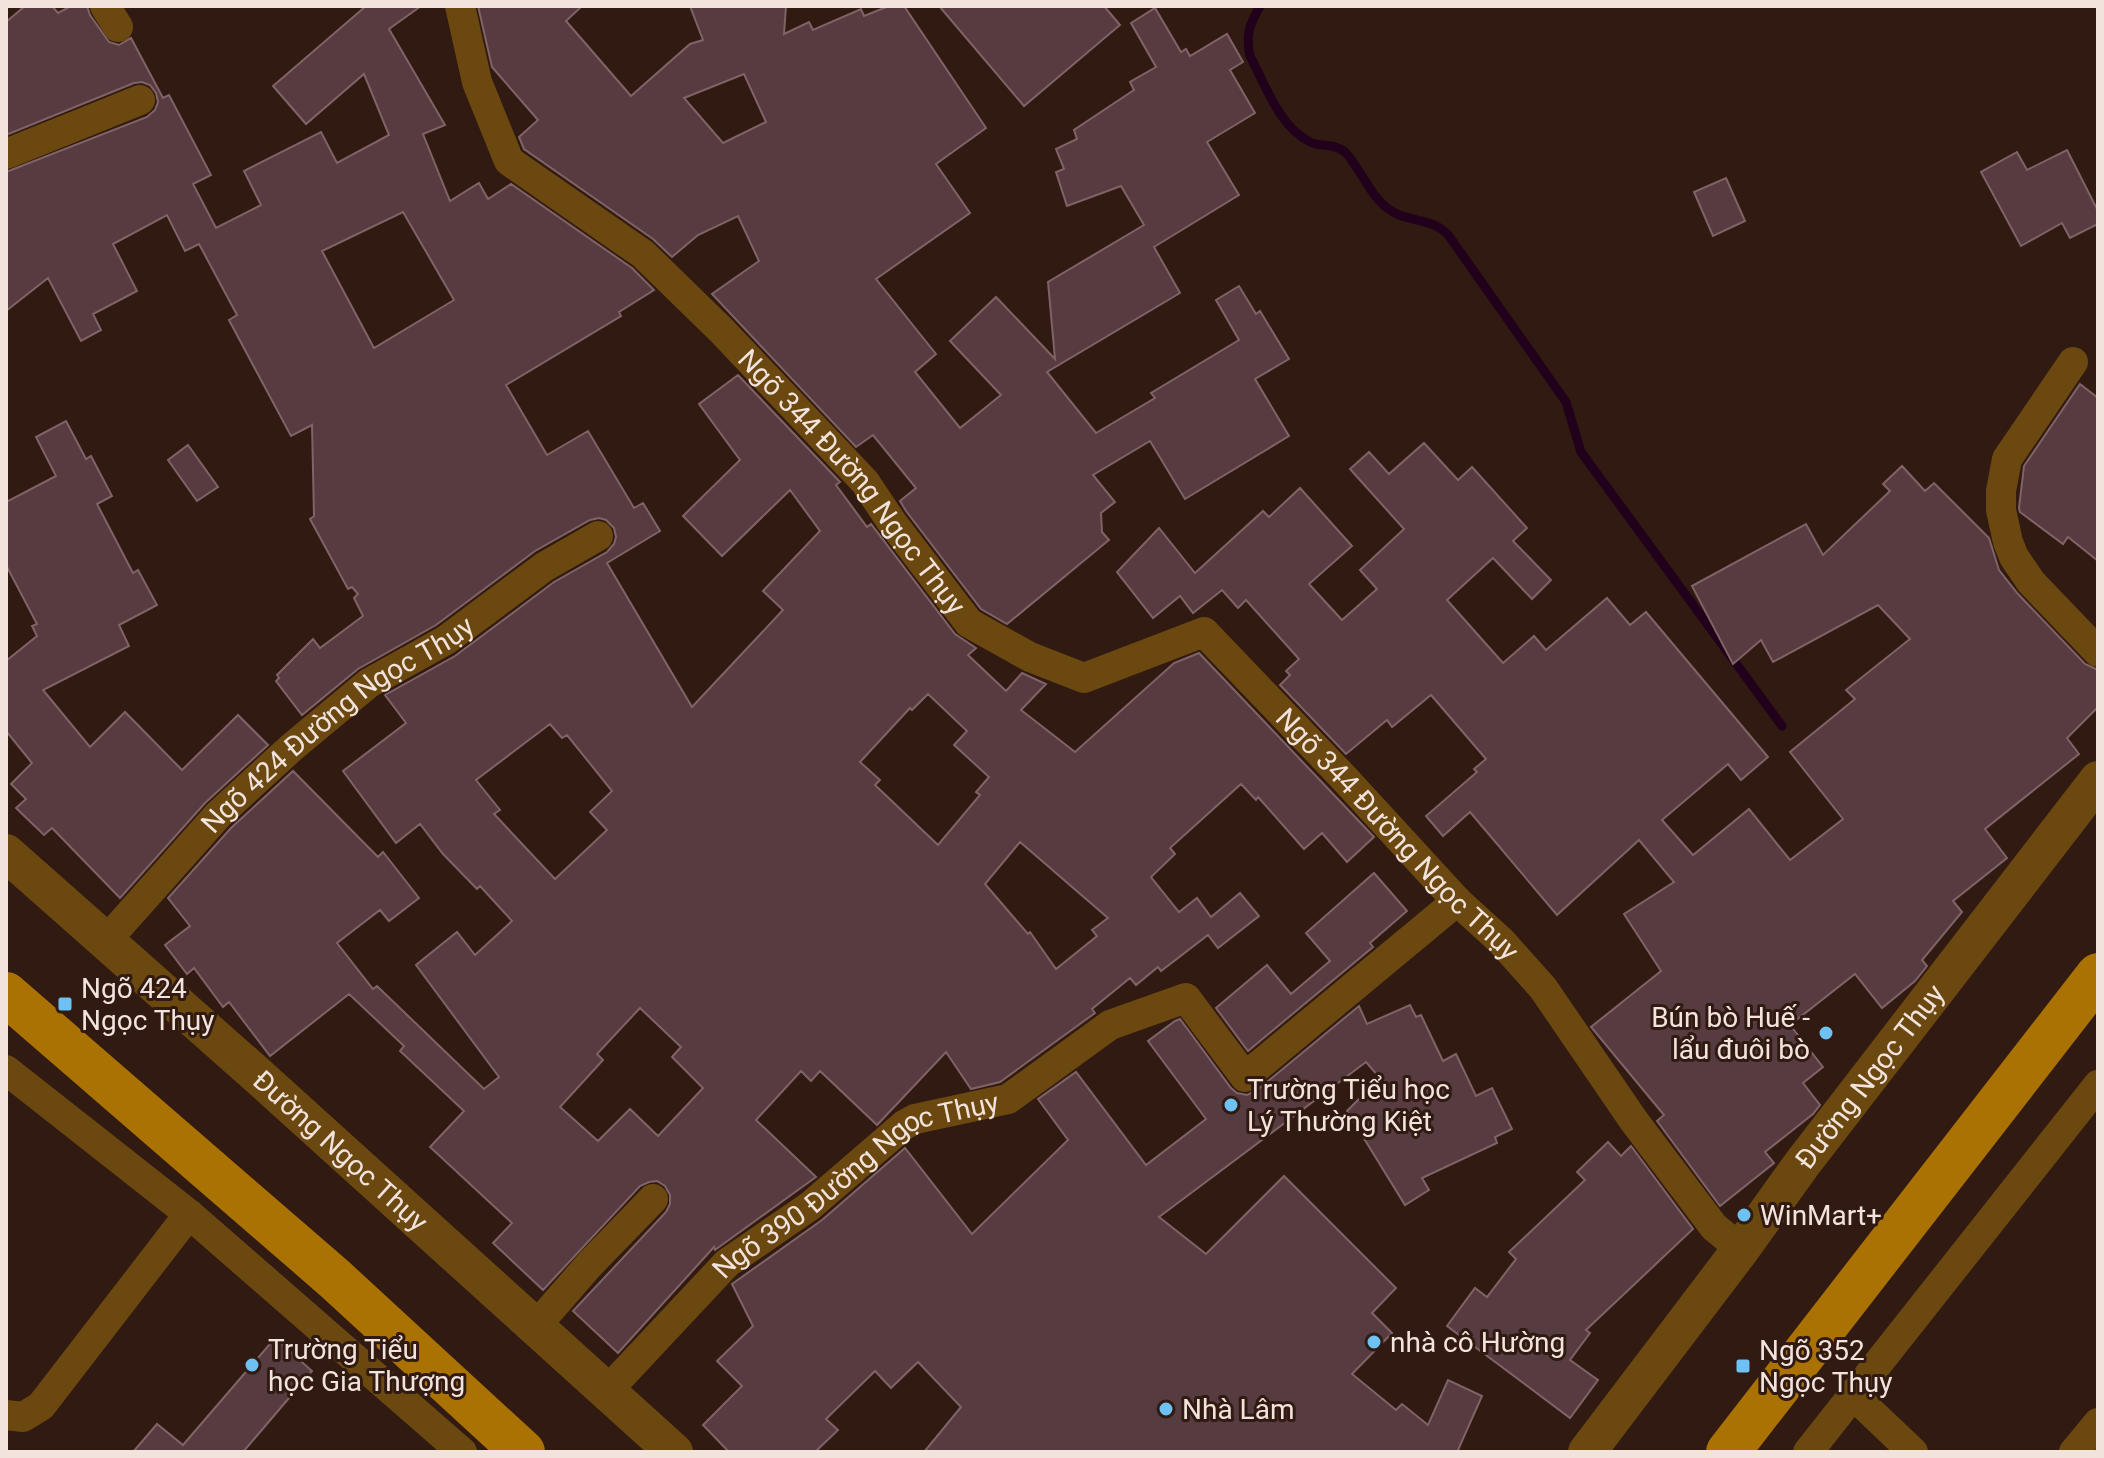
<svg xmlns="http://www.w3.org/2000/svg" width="2104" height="1458" viewBox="0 0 2104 1458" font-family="Roboto,sans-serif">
<rect width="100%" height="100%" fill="#301a11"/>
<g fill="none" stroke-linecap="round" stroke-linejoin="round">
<path stroke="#20001b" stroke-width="9" d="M1260,6C1250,24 1245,35 1250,56C1265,84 1279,127 1310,142C1323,148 1331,142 1345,152C1361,169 1369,194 1387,208C1407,224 1432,216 1449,236L1566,402L1581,452L1782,726"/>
</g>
<g fill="#563b40" stroke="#806367" stroke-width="2" fill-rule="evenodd">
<path d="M25,6H52L58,13L71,6H87L90,15L109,42L119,45L131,38L163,98L169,95L211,175L193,184L216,228L261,205L244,171L321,132L337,163L389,135L364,74L306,124L273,86L366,6H421L389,29L445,125L423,134L450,201L479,183L488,199L511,184L632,268L654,290L619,312L621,316L506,385L547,455L588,431L634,508L643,503L660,531L607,563L692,707L783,610L763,591L820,531L790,490L722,556L683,516L740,460L699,404L738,375L840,482L836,485L867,527L871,524L955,634L976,648L968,655L1006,691L1022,673L1046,684L1021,710L1075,752L1174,663L1199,653L1374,837L1347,862L1322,833L1304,849L1258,797L1256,800L1241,784L1170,848L1175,854L1151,877L1179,912L1197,898L1211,917L1240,893L1259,916L1218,948L1208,935L1161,971L1158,967L1136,985L1130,978L1092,1009L1095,1013L1000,1082L971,1089L946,1052L877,1125L820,1071L811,1081L801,1071L756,1120L816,1177L715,1250L714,1247L618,1353L573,1311L666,1212L670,1204V1195L665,1186L657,1181L649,1182L640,1186L543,1290L493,1243L512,1223L430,1147L464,1111L400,1051L404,1046L349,994L270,1056L229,1002L223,1007L194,968L187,974L165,945L190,926L168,898L231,828L293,771L378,857L383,852L419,898L389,921L380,910L337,943L373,989L377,986L484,1089L499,1077L416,965L457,932L475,955L512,921L480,886L477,889L443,854L420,824L396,843L343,771L406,723L385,695L455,656L554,582L607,552L614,544L616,537L614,528L606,520L599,518L590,520L535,551L436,625L358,669L302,715L276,681L279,678L277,675L313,639L320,648L363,616L354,598L358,594L352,587L348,589L310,519L314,516L312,425L291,436L229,320L237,315L199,244L185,251L167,215L113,244L137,291L93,314L101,330L81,341L48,278L6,311V172L147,117L155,110L158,102L156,93L150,85L142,82L134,83L6,135V22ZM403,212L454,300L374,348L322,251ZM928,694L967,731L954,745L989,777L976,792L980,795L938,845L875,785L880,780L860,762L910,708L912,710ZM550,724L562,738L567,735L612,791L590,812L607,830L555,879L494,814L500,810L476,780ZM1020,842L1108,918L1092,930L1097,936L1056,969L1030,932L1028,934L985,884ZM640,1008L681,1047L672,1057L703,1088L658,1136L630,1109L598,1141L560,1107L603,1060L597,1054Z"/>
<path d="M478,6H582L566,21L631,96L690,44L703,40L690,6H786L784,34L809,22L813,30L861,9L864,16L889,6H904L986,128L936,164L970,213L876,279L936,354L915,372L960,428L1001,395L950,341L996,297L1055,359L1048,282L1144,225L1121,186L1067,206L1056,172L1064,169L1056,149L1077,139L1074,130L1134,90L1130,82L1156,67L1131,23L1155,8L1181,52L1186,49L1190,56L1227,34L1243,62L1230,70L1255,113L1207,142L1239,195L1154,247L1180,293L1047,372L1096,433L1155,398L1151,393L1239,340L1216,300L1239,286L1256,314L1260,311L1289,359L1255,379L1289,436L1185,499L1150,441L1093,475L1115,502L1101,513L1102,532L1109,540L1007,624L981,609L906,511L900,501L916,488L873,435L856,447L712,294L759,261L738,216L698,235L672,257L653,239L524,149L519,137L538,120L492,67ZM744,74L766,122L723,143L684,98Z"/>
<path d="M939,6H1104L1120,25L1024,106Z"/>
<path d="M2067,150L2098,211V224L2070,238L2062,223L2021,246L1981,172L2017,152L2027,170Z"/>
<path d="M1726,178L1745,221L1713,236L1694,192Z"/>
<path d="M2080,384L2098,398V561L2068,537L2063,544L2020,512L2019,508L2024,466Z"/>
<path d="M66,421L86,459L91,456L112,496L97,504L133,573L138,570L157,605L119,625L129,646L43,690L90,747L125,712L182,770L238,715L268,745L205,803L120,898L52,828L44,835L16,808L26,799L11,784L32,763L6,731V661L37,636L32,626L37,624L6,565V502L56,476L36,437Z"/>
<path d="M1424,443L1458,480L1472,467L1527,528L1513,541L1551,580L1532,599L1493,558L1447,600L1503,663L1534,636L1546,650L1607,598L1630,625L1646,612L1768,757L1741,780L1728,764L1662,820L1693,855L1749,809L1790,860L1843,819L1790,752L1855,699L1846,690L1910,639L1878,605L1773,662L1761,640L1733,664L1692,586L1806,524L1823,555L1890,491L1883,484L1902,466L1925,491L1934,483L1989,538L1999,570L2018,594L2085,664L2098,670V707L2067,738L2079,754L1985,829L2007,858L1953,901L1962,912L1922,960L1927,966L1915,981L1882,1008L1855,974L1790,1025L1823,1067L1803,1083L1820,1105L1813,1114L1765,1152L1774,1163L1720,1206L1657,1121L1664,1115L1591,1027L1661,971L1624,914L1674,882L1639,840L1557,915L1470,812L1443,836L1426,816L1477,772L1474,769L1486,759L1431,695L1392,727L1387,720L1346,754L1280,685L1290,675L1286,671L1299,659L1246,600L1238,608L1222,590L1193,613L1180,596L1153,618L1117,572L1159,528L1195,573L1263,511L1269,517L1300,488L1352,546L1309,584L1342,620L1377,589L1360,570L1404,529L1350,469L1369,452L1389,474Z"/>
<path d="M188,445L218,487L197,501L168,460Z"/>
<path d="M1374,873L1407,911L1370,943L1373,947L1248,1051L1216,1008L1267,965L1291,994L1330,961L1306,933Z"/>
<path d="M1410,1005L1416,1017L1421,1015L1443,1061L1456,1054L1476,1096L1492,1088L1512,1129L1495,1137L1497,1143L1422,1178L1429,1190L1405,1205L1347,1111L1380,1078L1366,1062L1159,1217L1206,1254L1284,1176L1396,1288L1372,1313L1392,1333L1352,1374L1396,1410L1402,1404L1428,1425L1448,1380L1482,1396L1458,1450L1460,1452H924L961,1407L918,1362L891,1388L875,1371L826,1419L838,1430L815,1452H729L703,1425L742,1386L717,1361L753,1326L732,1284L822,1220L905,1148L972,1234L1068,1140L1038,1099L1076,1072L1146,1165L1206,1119L1148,1041L1175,1021L1180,1019L1231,1088L1237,1093L1247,1095L1256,1091L1359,1006L1367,1024Z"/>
<path d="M1608,1142L1621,1156L1631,1146L1693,1229L1586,1330L1590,1333L1570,1360L1598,1380L1570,1418L1447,1326L1475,1288L1487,1297L1516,1259L1509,1252L1585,1180L1577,1172Z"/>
<path d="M275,1338L312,1371L243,1452H133L157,1424L183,1445Z"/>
</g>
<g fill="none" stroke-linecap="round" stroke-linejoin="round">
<g stroke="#6a4810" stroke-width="30">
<path d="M105,6L118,27"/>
<path id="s1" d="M460,6L477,82L509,161L643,254L722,331L865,482L891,521L969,623L1030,657L1084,678L1204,632L1344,778L1457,901L1501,941L1543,988L1634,1121L1714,1227L1741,1249"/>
<path d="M6,154L140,100"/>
<path d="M2073,362L2007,459L2001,491V510L2008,542L2014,557L2031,582L2098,652"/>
<path id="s2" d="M104,943L218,815L291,748L369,683L446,640L544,567L598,536"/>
<path d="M6,1070L189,1214L462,1452"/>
<path d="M536,1326L589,1265L653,1199"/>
<path id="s3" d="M608,1390L727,1263L810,1206L904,1125L915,1119L1008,1099L1110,1025L1186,998L1245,1077L1457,901"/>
<path d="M1852,1394L1913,1452"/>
<path d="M6,1415L23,1417L41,1406L189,1214"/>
<path d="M1808,1452L2098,1085"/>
<path d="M2074,1452L2098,1423"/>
</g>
<g stroke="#6a4810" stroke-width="38">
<path id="s4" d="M6,853L256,1074L674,1452"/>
<path id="s5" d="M1587,1452L1741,1249L1802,1164L2098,780"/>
</g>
<g stroke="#aa7103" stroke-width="44">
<path d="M6,994L335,1279L523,1452"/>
<path d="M1728,1452L2098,975"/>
</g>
</g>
<g fill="#6ec2f3" stroke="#301a11" stroke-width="3">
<rect x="57" y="996" width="16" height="16" rx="4"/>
<circle cx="1826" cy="1033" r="8"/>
<circle cx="1231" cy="1105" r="8"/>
<circle cx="1744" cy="1215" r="8"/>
<circle cx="1374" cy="1342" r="8"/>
<circle cx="252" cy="1365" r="8"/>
<rect x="1735" y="1358" width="16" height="16" rx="4"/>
<circle cx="1166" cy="1409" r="8"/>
</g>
<g text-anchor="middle" stroke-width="6" stroke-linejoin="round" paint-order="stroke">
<g font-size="28" fill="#f3e3dd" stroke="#301a11">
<text dy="10" stroke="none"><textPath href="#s1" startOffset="636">Ngõ 344 Đường Ngọc Thụy</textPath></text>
<text dy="10" stroke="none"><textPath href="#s2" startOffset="322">Ngõ 424 Đường Ngọc Thụy</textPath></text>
<text dy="10" stroke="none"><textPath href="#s1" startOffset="1356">Ngõ 344 Đường Ngọc Thụy</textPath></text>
<text dy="10" stroke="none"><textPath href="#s5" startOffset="470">Đường Ngọc Thụy</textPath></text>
<text dy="10" stroke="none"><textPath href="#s4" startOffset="448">Đường Ngọc Thụy</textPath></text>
<text dy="10" stroke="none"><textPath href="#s3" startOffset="328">Ngõ 390 Đường Ngọc Thụy</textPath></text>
</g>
<g font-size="28" fill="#f3e3dd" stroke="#301a11" text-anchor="start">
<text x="81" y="998">Ngõ 424<tspan x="81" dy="32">Ngọc Thụy</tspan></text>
<text x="1810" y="1027" text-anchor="end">Bún bò Huế -<tspan x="1810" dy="32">lẩu đuôi bò</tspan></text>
<text x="1247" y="1099">Trường Tiểu học<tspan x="1247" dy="32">Lý Thường Kiệt</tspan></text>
<text x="1760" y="1225">WinMart+</text>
<text x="1390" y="1352">nhà cô Hường</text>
<text x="268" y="1359">Trường Tiểu<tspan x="268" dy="32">học Gia Thượng</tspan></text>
<text x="1759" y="1360">Ngõ 352<tspan x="1759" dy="32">Ngọc Thụy</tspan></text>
<text x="1182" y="1419">Nhà Lâm</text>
</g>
</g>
<rect width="2104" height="1458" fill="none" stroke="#f3e3dd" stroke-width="16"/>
</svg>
